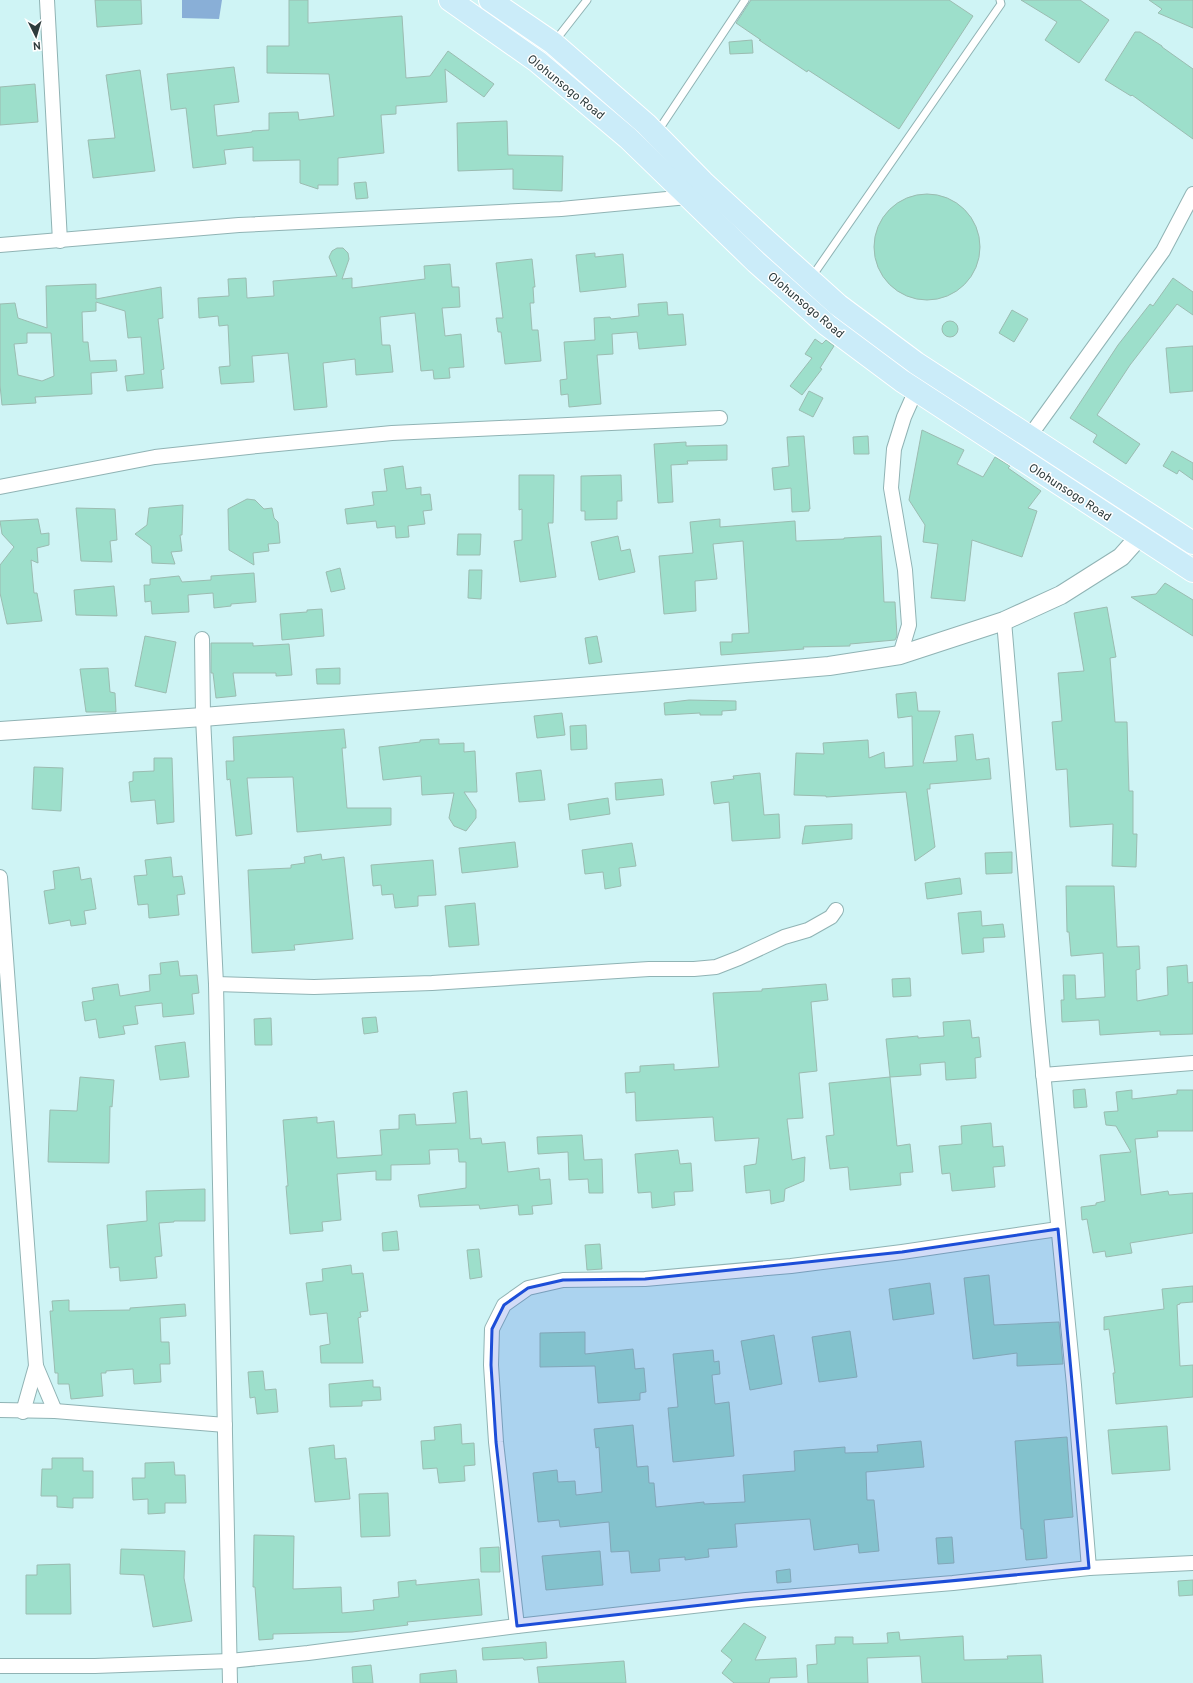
<svg xmlns="http://www.w3.org/2000/svg" width="1193" height="1683" viewBox="0 0 1193 1683" font-family="Overpass,sans-serif">
<rect width="100%" height="100%" fill="#cff4f5"/>
<path fill="#89afd7" d="M182,0H222L219,19L182,18Z"/>
<g fill="#9ddfcb" stroke="#9bbcb1" fill-rule="evenodd">
<path d="M95,0H141L142,24L97,27Z"/>
<path d="M289,0H308V23L402,16L406,78L430,76L448,51L494,84L484,97L445,69L447,102L396,106V114L381,115L384,153L338,158V185H318V189L300,183V160L253,161V147L224,150L226,164L193,168L186,108L171,110L167,74L234,67L239,102L214,105L217,136L252,132V131L269,130V113L298,112L299,120L334,116L329,74L267,73V46H289Z"/>
<path d="M751,0H949L973,16L899,129L808,70L807,72L759,40H761L736,23Z"/>
<path d="M1021,0H1080L1109,20L1079,63L1045,40L1057,22Z"/>
<path d="M1149,0H1193V28L1158,13L1162,9Z"/>
<path d="M1135,32H1140L1162,46V47L1193,69V139L1132,95L1131,96L1105,80Z"/>
<path d="M752,40L753,53L730,54L729,42Z"/>
<path d="M140,70L155,171L93,178L88,140L115,138L106,75Z"/>
<path d="M35,84L38,122L0,125V87Z"/>
<path d="M507,121L508,155L563,156L562,191L513,189V169L458,171L457,123Z"/>
<path d="M366,182L368,198L356,199L354,183Z"/>
<circle cx="927" cy="247" r="53"/>
<path d="M337,248H343L348,253L349,259L342,279L352,278V288L425,279L424,266L450,264L452,287H459L460,307L442,308L445,336L461,334L464,367L449,368L450,378L434,379L433,370L421,371L415,313L380,317L382,345H390L393,372L356,375L355,359L323,363L327,407L294,410L288,353L252,356L254,382L221,384L219,367L230,366L228,325L219,326L218,316L199,318L198,298L229,296L228,279L246,278L247,298L274,296L273,281L337,276L329,257L332,251Z"/>
<path d="M595,253V257L623,254L626,287L580,292L576,255Z"/>
<path d="M532,259L535,287H533L534,303H530L532,330H538L541,361L505,364L501,332H498L496,318H503L496,263Z"/>
<path d="M1173,278L1193,292V315L1177,304L1130,365L1097,415L1140,444L1126,464L1093,442L1097,435L1070,418L1118,345L1150,304L1153,306Z"/>
<path d="M96,284V299L161,287L163,318L158,319L164,369L161,370L163,388L127,391L125,376L144,374L141,337L128,338L125,311L96,302V311L82,312L83,342H88L90,361L116,360L117,371L91,373L92,394L35,397L36,403L2,405L0,385V304L15,303L18,318L47,328L46,286ZM27,333H51L54,376L42,381L18,375L14,344L27,343Z"/>
<path d="M667,302L668,315L683,314L686,345L639,349L637,332L612,334L613,354L597,355L601,404L569,407L568,394L561,395L560,380L567,379L564,342L595,340L594,318L610,317L611,319L639,316L638,304Z"/>
<path d="M1012,310L1028,319L1014,342L999,333Z"/>
<circle cx="950" cy="329" r="8"/>
<path d="M815,339L822,344L826,340L834,346L820,368L822,369L802,395L790,386L812,358L805,354Z"/>
<path d="M1193,346V391L1170,393L1166,348Z"/>
<path d="M809,391L823,398L813,417L799,410Z"/>
<path d="M922,430L964,450L957,464L983,477L995,457L1010,466L1008,468L1041,491L1028,508L1037,511L1022,557L972,540L965,601L931,598L938,544L923,542L925,525L909,500Z"/>
<path d="M804,436L810,509H809V511L792,512L791,488L774,490L772,468L789,466L787,437Z"/>
<path d="M868,436L869,454H854L853,437Z"/>
<path d="M686,442V446L727,445V460L687,461L688,464L671,465L673,502L658,503L654,444Z"/>
<path d="M1172,451L1193,463V480L1179,470L1177,474L1163,466Z"/>
<path d="M403,466L406,489L421,487V495L430,494L432,510L423,511L425,524L408,526L409,537L396,538L395,526L377,528L376,521L347,524L345,509L374,505L372,492L387,491L384,469Z"/>
<path d="M519,475H554L553,523H548L556,577L520,582L514,541L522,540V509L519,510Z"/>
<path d="M621,475L622,501H617V519L585,520V511H581V476Z"/>
<path d="M247,499L255,500L264,509L272,508L274,518L278,522L280,543L268,544L269,551L253,553L254,565L229,550L228,509Z"/>
<path d="M183,505L182,535H180L182,551L171,552L175,564L152,563L151,546L135,534L147,525L149,508Z"/>
<path d="M76,508L115,509L117,540L110,541L112,562L81,561Z"/>
<path d="M38,519L41,534L49,533V545L37,548L38,563L31,560L34,593H37L42,621L7,624L0,593V565L14,547L2,534L0,521Z"/>
<path d="M720,519V527L795,521L796,541L844,539V538L881,536L884,602H895L897,636L895,640L850,644V646L803,647L804,649L721,655L720,642H732V634L749,633L743,541L713,544L717,579L695,581L696,611L664,614L659,556L693,553L690,522Z"/>
<path d="M458,534H481L480,555H457Z"/>
<path d="M618,536L621,551L630,549L635,572L599,580L591,542Z"/>
<path d="M340,568L345,589L331,592L326,572Z"/>
<path d="M469,570H482L481,599L468,598Z"/>
<path d="M254,573L256,602L231,604V606L214,608L213,593L188,595L189,612L152,614L151,601L145,602L144,585H150V579L179,576L182,582L211,580V576Z"/>
<path d="M1165,583L1193,600V636L1131,597L1156,594Z"/>
<path d="M114,586L117,616L76,615L74,590Z"/>
<path d="M1107,607L1116,657L1110,658L1115,722H1127L1129,791H1133V834H1137L1136,867L1112,866L1113,824L1070,827L1067,769L1056,770L1052,722L1062,721L1058,673L1084,671L1074,613Z"/>
<path d="M322,609L324,636L282,640L280,614L307,612V610Z"/>
<path d="M145,636L176,642L166,693L135,686Z"/>
<path d="M597,636L602,662L589,664L585,638Z"/>
<path d="M211,643H253V646L289,644L292,675L276,676V673H233L236,696L216,698L213,673H211Z"/>
<path d="M108,668L110,692L115,693L116,712H86L80,669Z"/>
<path d="M340,668V684H317L316,669Z"/>
<path d="M916,692L918,711H940L923,763L957,761L955,736L973,734L976,760L989,758L991,779L930,784V789H927L935,847L915,861L906,792L826,797V796L794,795L796,753L824,754L823,743L868,740L869,758L884,752L885,768L913,766L912,716L898,718L896,694Z"/>
<path d="M689,700L736,701V710L722,711V715H700V713L665,715L664,703Z"/>
<path d="M562,713L565,735L537,738L534,716Z"/>
<path d="M586,725L587,749L571,750L570,726Z"/>
<path d="M344,729L346,748H342L347,808H391V825L297,832L293,777L247,778L252,834L236,836L230,779L227,780L226,761H234L233,737Z"/>
<path d="M439,739V744L464,743V752L475,751L477,792H464L476,810V818L466,831L454,826L449,818L454,793L422,795L421,776L383,780L379,747L420,742V740Z"/>
<path d="M154,758H172L174,822L157,824L155,800L131,802L129,782L133,781V772L154,771Z"/>
<path d="M34,767L63,768L61,811L32,809Z"/>
<path d="M541,770L545,800L519,802L516,773Z"/>
<path d="M760,773L764,815L779,814L780,838L732,841L729,802L714,804L711,782L734,779L733,776Z"/>
<path d="M662,779L664,795L616,800L615,783Z"/>
<path d="M608,798L610,814L570,820L568,804Z"/>
<path d="M852,824V839L802,844L805,826Z"/>
<path d="M515,842L518,867L462,873L459,848Z"/>
<path d="M632,843L636,866L619,868L621,886L605,889L603,872L585,874L582,850Z"/>
<path d="M1012,852V873L986,874L985,853Z"/>
<path d="M321,854L322,860L344,857L353,939L294,945L295,950L252,953L248,870L291,868V865L305,863L304,857Z"/>
<path d="M171,857L173,877L182,876L185,894L177,895L179,915L149,918L148,904L138,905L134,876L147,875L145,860Z"/>
<path d="M433,860L436,895L418,896V906L395,908L393,894L382,895L381,885L373,886L371,865Z"/>
<path d="M79,867L81,880L91,878L96,909L84,911L86,924L71,926L70,920L49,924L44,891L55,889L53,871Z"/>
<path d="M960,878L962,894L927,899L925,883Z"/>
<path d="M1066,886H1114L1117,947L1139,946L1140,969L1136,970L1137,1001L1168,995L1167,967L1187,965L1188,983L1193,982V1034L1160,1035V1031L1100,1035L1099,1020L1062,1022L1061,1000H1064L1063,975H1075L1076,999L1105,997L1103,953L1071,956L1069,932H1067Z"/>
<path d="M475,903L479,945L449,947L445,906Z"/>
<path d="M981,911L982,926L1003,924L1005,937L983,938L984,952L962,954L958,913Z"/>
<path d="M178,961L180,976L197,975L199,993L192,994L194,1014L163,1017L162,1003L135,1006L138,1024L123,1026L125,1034L99,1038L96,1019L85,1021L82,1002L94,1000L92,988L118,984L120,996L150,991L149,975L161,974L160,963Z"/>
<path d="M910,978L911,996L893,997L892,979Z"/>
<path d="M826,984L828,1000L811,1002L817,1071L799,1073L803,1118L787,1119L792,1160L805,1157L804,1181L785,1189L784,1201L771,1204L770,1190L746,1193L744,1166L756,1164L759,1138L715,1141L713,1117L636,1121L635,1092L626,1093L625,1073L640,1072V1066L674,1064V1070L719,1067L713,993L762,991V989Z"/>
<path d="M376,1017L378,1032L364,1034L362,1018Z"/>
<path d="M271,1018L272,1045H255L254,1019Z"/>
<path d="M970,1020L972,1038L979,1037L981,1057L975,1058L976,1078L946,1080L945,1062L920,1064L921,1075L890,1077L886,1039L918,1036V1038L944,1036L943,1022Z"/>
<path d="M185,1042L189,1077L160,1080L155,1046Z"/>
<path d="M80,1077L114,1080L112,1107L110,1106L109,1163L48,1162L50,1110L77,1111Z"/>
<path d="M890,1077L897,1146L910,1144L913,1172L900,1173L901,1185L850,1190L848,1167L830,1169L826,1136L834,1135L829,1083Z"/>
<path d="M1085,1089L1087,1107L1074,1108L1073,1090Z"/>
<path d="M1132,1090V1099L1177,1094V1090H1193V1131H1157L1158,1137L1135,1139L1141,1195L1168,1191L1169,1195L1193,1193V1233L1130,1243L1132,1253L1106,1257L1105,1251L1093,1253L1087,1219L1082,1220L1081,1207L1096,1205V1203L1105,1201L1100,1155L1131,1152L1116,1126L1106,1125L1104,1112L1118,1111L1116,1092Z"/>
<path d="M467,1091L470,1139L481,1138L482,1144L505,1142L508,1172L539,1168L540,1180L550,1179L552,1204L532,1206L533,1214L519,1215L518,1205L480,1209L479,1205L420,1207L418,1195L466,1188V1162H459L458,1149L429,1150L430,1164L391,1165V1180H376V1171L337,1174L341,1220L322,1222L323,1231L290,1234L286,1186H288L283,1120L317,1117V1123L334,1121L337,1158L382,1155L380,1130L399,1129V1115L415,1114L416,1125L456,1123L453,1093Z"/>
<path d="M991,1123L993,1147L1003,1146L1005,1166L993,1167L995,1187L952,1191L950,1173L942,1174L939,1146L962,1144L961,1126Z"/>
<path d="M582,1135L584,1160L602,1159L603,1193H589L588,1179L569,1180L568,1152L538,1154L537,1137Z"/>
<path d="M678,1150L680,1164L691,1163L693,1191L674,1192L675,1205L652,1208L651,1192L638,1193L635,1154Z"/>
<path d="M205,1189V1221H174V1222L159,1223L162,1256L155,1257L157,1278L120,1281L119,1267L110,1268L107,1225L147,1221L146,1191Z"/>
<path d="M397,1231L399,1250L383,1251L382,1233Z"/>
<path d="M600,1244L602,1269L587,1270L585,1245Z"/>
<path d="M479,1249L482,1277L470,1279L467,1250Z"/>
<path d="M351,1265L352,1274L363,1273L368,1311L360,1312L361,1317L358,1318L363,1363H321L320,1346L330,1344L327,1313L310,1315L306,1283L323,1281L322,1269Z"/>
<path d="M989,1275L994,1325L1059,1322L1063,1364L1017,1366V1353L973,1359L964,1278Z"/>
<path d="M930,1283L934,1314L893,1320L889,1289Z"/>
<path d="M1193,1286V1302L1180,1303V1304L1177,1305L1180,1366L1193,1365V1397L1116,1404L1113,1373H1115L1109,1329L1104,1330V1317L1164,1309L1162,1289Z"/>
<path d="M69,1300V1311L130,1310V1308L185,1304L186,1316L160,1318L161,1342H169L170,1364H160L161,1382L134,1384L133,1369L106,1371V1373H101L103,1396L71,1399L69,1384H58V1373H55L50,1311H53L52,1301Z"/>
<path d="M850,1331L857,1377L819,1382L812,1337Z"/>
<path d="M585,1332V1354L633,1349L635,1369L644,1368L646,1392L640,1393V1400L598,1403L595,1366L540,1367V1333Z"/>
<path d="M774,1335L782,1384L750,1390L741,1341Z"/>
<path d="M713,1350L714,1362L719,1361L720,1374L712,1375L715,1404L729,1402L734,1456L673,1462L668,1408L678,1407L673,1354Z"/>
<path d="M263,1371L265,1390L276,1389L278,1412L257,1414L255,1397L250,1398L248,1372Z"/>
<path d="M373,1380V1387H380L381,1400L362,1401V1406L330,1407L329,1384Z"/>
<path d="M461,1424L462,1444L474,1443L475,1465L464,1466L465,1481L439,1483L437,1468L423,1469L421,1441L435,1440L434,1427Z"/>
<path d="M633,1425L637,1467L648,1466L649,1483H654L656,1507L704,1502V1504L745,1502L743,1475L795,1471L794,1451L845,1447V1453L878,1452L877,1445L921,1441L924,1467L866,1472L867,1500H874L879,1551L859,1553L858,1544L814,1550L810,1519L735,1524L737,1547L708,1549L709,1557L685,1560V1557L659,1559L660,1571L631,1573L629,1551L611,1552L609,1522L560,1527L559,1520L538,1522L533,1473L557,1470L558,1482L575,1481L576,1495L602,1492L599,1447L596,1448L594,1429Z"/>
<path d="M1167,1426L1170,1470L1112,1474L1108,1430Z"/>
<path d="M1067,1437L1073,1517L1044,1520L1047,1558L1026,1560L1023,1529H1021L1015,1441Z"/>
<path d="M334,1445L335,1459L346,1458L350,1499L315,1502L309,1448Z"/>
<path d="M52,1458H83V1471H93V1498H73V1508L57,1507V1496H41L42,1469H52Z"/>
<path d="M174,1462L175,1475H185L186,1503H165V1513L148,1514V1499L133,1500L132,1478H145V1463Z"/>
<path d="M388,1493L390,1536L361,1537L359,1494Z"/>
<path d="M254,1535L294,1536L293,1589L341,1587L342,1613L374,1610L373,1600L399,1597L398,1582L416,1580V1585L479,1579L482,1615L407,1622L408,1625L352,1632L273,1634V1639L259,1640L255,1587H253Z"/>
<path d="M952,1537L954,1563L938,1564L936,1538Z"/>
<path d="M499,1547L500,1572H481L480,1548Z"/>
<path d="M121,1549L185,1551L184,1578L192,1621L153,1627L144,1575L120,1574Z"/>
<path d="M600,1551L603,1585L546,1590L542,1556Z"/>
<path d="M70,1564L71,1614H26V1575H37V1565Z"/>
<path d="M790,1569L791,1582L777,1583L776,1571Z"/>
<path d="M1193,1580V1595L1179,1596L1178,1581Z"/>
<path d="M744,1623L766,1637L755,1660L796,1658L797,1677L770,1678L769,1683H734L722,1673L732,1660L721,1651Z"/>
<path d="M899,1632L900,1640L963,1636L964,1660L1008,1659L1007,1656L1041,1655L1043,1683H922L920,1656L867,1658L868,1683H808L807,1665L817,1664L816,1645L835,1644V1637H853V1644L888,1643L887,1633Z"/>
<path d="M546,1642L547,1658L524,1660L523,1658L483,1660L482,1648Z"/>
<path d="M624,1661L626,1683H539L537,1667Z"/>
<path d="M371,1665L373,1683H353L352,1667Z"/>
<path d="M456,1670L457,1683H420V1674Z"/>
</g>
<g fill="none" stroke-linecap="round" stroke-linejoin="round">
<defs>
<g id="service">
<path d="M555,41L587,0"/>
<path d="M658,131L745,0"/>
<path d="M811,278L1001,4L1000,0"/>
</g>
<g id="minor">
<path d="M47,0L60,241"/>
<path d="M0,245L239,225L561,209L688,197"/>
<path d="M1029,437L1163,251L1193,194"/>
<path d="M0,487L155,457L257,446L392,433L720,418"/>
<path d="M1004,621L1038,1021L1074,1385L1089,1568"/>
<path d="M202,639L203,717L216,984L230,1683"/>
<path d="M900,655L909,625L905,570L891,488L894,449L904,417L916,390"/>
<path d="M0,877L36,1366L23,1412"/>
<path d="M216,984L314,987L432,983L649,969H694L716,967L739,958L784,937L808,930L831,917L836,910"/>
<path d="M1043,1075L1193,1063"/>
<path d="M36,1366L55,1411"/>
<path d="M0,1410L55,1411L225,1425"/>
<path d="M517,1626L496,1442L491,1365L492,1329L504,1305L528,1288L563,1280L645,1279L791,1266L902,1252L1058,1229"/>
<path d="M0,1666H95L230,1661L308,1653L517,1626L746,1600L953,1583L1089,1568L1193,1563"/>
</g>
<path id="tertiary" d="M0,731L203,717L642,682L829,666L900,655L1004,621L1061,595L1121,557L1155,519"/>
<g id="primary">
<path d="M450,0L538,62L628,138L756,262L827,325L902,381L1193,571"/>
<path d="M490,0L553,43L646,124L703,182L767,241L838,305L916,363L1193,543"/>
</g>
</defs>
<use href="#service" stroke="#90b3b4" stroke-width="9"/>
<use href="#minor" stroke="#90b3b4" stroke-width="16"/>
<use href="#tertiary" stroke="#90b3b4" stroke-width="20"/>
<use href="#primary" stroke="#fff" stroke-width="24"/>
<use href="#service" stroke="#fff" stroke-width="7"/>
<use href="#minor" stroke="#fff" stroke-width="14"/>
<use href="#tertiary" stroke="#fff" stroke-width="18"/>
<use href="#primary" stroke="#cbecf9" stroke-width="22"/>
</g>
<path fill="#1d4ed8" fill-opacity="0.2" stroke="#1d4ed8" stroke-width="3" stroke-linejoin="round" d="M1058,1229L1089,1568L746,1600L517,1626L496,1442L491,1365L492,1329L504,1305L528,1288L563,1280L645,1279L902,1252Z"/>
<g text-anchor="middle" stroke-width="3" stroke-linejoin="round" paint-order="stroke">
<g font-size="12" fill="#2d3b3c" stroke="#fff">
<text transform="translate(566 87) rotate(39)" y="4">Olohunsogo Road</text>
<text transform="translate(806 305) rotate(40)" y="4">Olohunsogo Road</text>
<text transform="translate(1070 492) rotate(33)" y="4">Olohunsogo Road</text>
</g>
</g>
<g transform="translate(36 36) rotate(175)" stroke="#ffffff" stroke-width="3" paint-order="stroke">
<path d="M0-3L7 15L0 10L-7 15Z" fill="#2d3b3c"/>
<text y="-6" font-size="11" font-weight="bold" text-anchor="middle" fill="#2d3b3c">N</text>
</g>
</svg>
